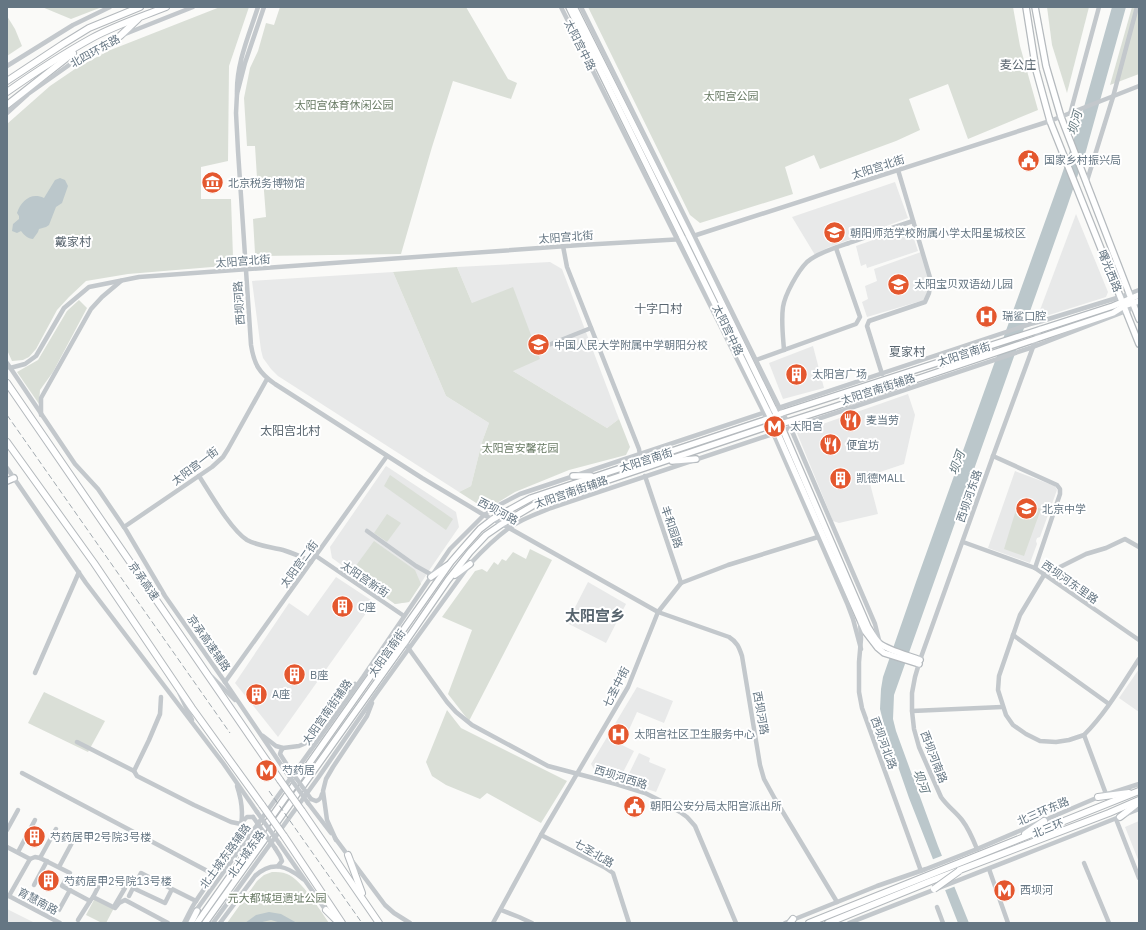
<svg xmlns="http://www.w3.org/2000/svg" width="1146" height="930" viewBox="0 0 1146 930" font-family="'IBM Plex Sans','Noto Sans SC',sans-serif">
<rect width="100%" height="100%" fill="#fafaf8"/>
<g fill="#e8e9e9">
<path d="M895,182L908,218L827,248L815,255L792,217Z"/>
<path d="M1076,214L1108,292L1106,297L1049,315L1040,310Z"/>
<path d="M910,227L918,251L867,268L866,264L861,266L856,246Z"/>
<path d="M921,252L930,282L928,292L924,300L867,317L862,302L868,299L865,286L877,281L874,269Z"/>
<path d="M550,262L562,269L619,419L607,428L513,371L472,303L457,267Z"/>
<path d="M393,272L446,396L489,423L482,442L471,486L459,492L278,376L271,369L263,358L261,350L252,281Z"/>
<path d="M813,346L824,388L783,399L769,363Z"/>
<path d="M908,394L915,415L904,464L868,476L878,514L839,523L833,521L797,433Z"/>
<path d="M386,466L456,512L459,527L428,572L409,602L395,604L332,558L330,547Z"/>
<path d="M1015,471L1055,486L1057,490L1040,537L1037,538L1036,541L1037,544L1030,563L988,548Z"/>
<path d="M336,577L374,602L278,737L235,683L289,603L308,616Z"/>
<path d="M588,582L626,604L606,643L567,623Z"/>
<path d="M1139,669V712L1119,698Z"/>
<path d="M637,687L673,701L664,723L637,712L622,745L634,751L620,778L596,772L591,764Z"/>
<path d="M639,753L650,758L649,762L666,769L656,792L625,782Z"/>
<path d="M1139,821V862L1125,827Z"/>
<path d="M7,909L35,923H7Z"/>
</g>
<g fill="#dadfd7">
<path d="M42,7H102L71,19Z"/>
<path d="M220,7H249L229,66L228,161L201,167V199H231L233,257L224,266L128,274L86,281L69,297L57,310L36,349L29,357L23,360L12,361L7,350V124L50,86L75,69L108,51Z"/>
<path d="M280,7H466L508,79L517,83L511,99L453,81L432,147L401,254L262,256L255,253L253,219L266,217L263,178H257L255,146H247L244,98L250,68L258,51L266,23L274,25Z"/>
<path d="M588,7H1013L1020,46L1038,110L968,139L948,84L909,99L920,130L896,141L820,169L814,155L785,167L793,194L700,223L690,215Z"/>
<path d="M1047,7H1089L1067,93L1052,45Z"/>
<path d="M1132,7H1139V74L1110,85Z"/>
<path d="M7,16L15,29L22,46L7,56Z"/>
<path d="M457,267L472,303L513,287L540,359L513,371L607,428L619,419L630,447L626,455L569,470L515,492L489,508H484L459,492L471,486L482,442L489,423L446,396L393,272Z"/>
<path d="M79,300L87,308L53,372L40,390L39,404L17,372L38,360L67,311Z"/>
<path d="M390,475L453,519L446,530L384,486Z"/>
<path d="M1019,500L1041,509L1024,556L1004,549Z"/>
<path d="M387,514L401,523L387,542L374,533Z"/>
<path d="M374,541L415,570L421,584L409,602L395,604L345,568L349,563L355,567Z"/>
<path d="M530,549L552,560L469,721L448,694L472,630L442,617L475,571L482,569L487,572L494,562L498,565L502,559L506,561L513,552L526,559Z"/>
<path d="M44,692L105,721L88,752L28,723Z"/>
<path d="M447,710L461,728L567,781L541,823L487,793L480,799L446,785L432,776L426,762Z"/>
<path d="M272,872C277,872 282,872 287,874C301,879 320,910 329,923H227L257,881L264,875Z"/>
<path d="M95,898L114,908L106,923H102L86,915Z"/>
</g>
<g fill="#bbc7cb">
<path d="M1112,7H1126L1086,151L1067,207L894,695L893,719L896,731L938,846L969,923H958L909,798L885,729L880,709L881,689L883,677L916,582L1061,177L1080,121Z"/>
<path d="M60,178L65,180L68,186L62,203L56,207L49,225L46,227L39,229L38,232L33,239C28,239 24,235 21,231L17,233L12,231L13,224L19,219V216L17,213C21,201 31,192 44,198L55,180Z"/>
<path d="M269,912L281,914L297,923H281L271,920L258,923H245L256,915Z"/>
</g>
<path fill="#fafaf8" d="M944,855L956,886L943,891L931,860Z"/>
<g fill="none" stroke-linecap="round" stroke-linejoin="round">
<defs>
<g id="major">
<path d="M569,7L771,418L865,631L878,648L884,653L919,664"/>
<path d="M574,7L690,238L776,414L868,627C872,633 874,638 879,643C887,650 910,656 920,660"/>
<path d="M1026,7L1036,70L1050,121L1139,344"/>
<path d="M1035,7L1046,66L1061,117L1139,319"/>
<path d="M672,461L696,459"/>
<path d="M573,476H591"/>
<path d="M7,481L14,478"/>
<path d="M455,575L470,564"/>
<path d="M431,577L448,565"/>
<path d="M191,923L197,911"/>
<path d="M197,923L451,562L464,547L480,529L493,519L531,498L771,418L782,413L1113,306L1139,295"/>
<path d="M205,923L406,641L448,580L470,552L486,535L502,524L534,505L769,426L781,424L834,407L1113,313L1124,306L1139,301"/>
</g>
<g id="highway">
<path d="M120,36L138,19"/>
<path d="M7,81L63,44L89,28L140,7"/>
<path d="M7,92C34,73 63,54 92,38C116,25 141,17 166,7"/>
<path d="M7,105L73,53"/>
<path d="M7,383L280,780"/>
<path d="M7,442L94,563L192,708L262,805"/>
<path d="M1098,797L1129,793"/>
<path d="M302,811L379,923"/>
<path d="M1120,817L1138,803"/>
<path d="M1025,834L1044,821"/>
<path d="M284,836L342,923"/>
<path d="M348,855L362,893"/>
<path d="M326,910L336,920"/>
<path d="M790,923L793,919"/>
<path d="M809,923L1139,791"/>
<path d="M828,923L931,881L1109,813L1139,800"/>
</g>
</defs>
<use href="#major" stroke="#b5babe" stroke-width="8"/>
<use href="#highway" stroke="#b4b9bd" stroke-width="8"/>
<g stroke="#c3c8cc" stroke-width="4.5">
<path d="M258,7C249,35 236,64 237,94L245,63L264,7"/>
<path d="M561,7L767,419L847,603L853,619L861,649"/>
<path d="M581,7L782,413L788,422L875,624L880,644"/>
<path d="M7,66L73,25L110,7"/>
<path d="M237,94L236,113L238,151L251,345C254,364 259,373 275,384L422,478L484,515L502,524L658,612L729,637C737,642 739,647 742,656L760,765L764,779L775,799L837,902"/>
<path d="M7,113L28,94L79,58L120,36L193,7"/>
<path d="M1070,114L1099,7"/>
<path d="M1086,184L1113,97L1137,7"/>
<path d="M563,246L567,267L639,449L641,461"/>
<path d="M541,348L591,328"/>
<path d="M784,350C783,336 781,321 783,307C785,294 798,271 807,262C817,253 837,247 849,243C871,235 892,228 913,221"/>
<path d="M756,360L856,324L860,317L836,248"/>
<path d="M7,363L75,464L98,489L126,530L165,596L225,682L286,772"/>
<path d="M10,368L25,364L36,356L64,308L89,287L139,277L581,245L684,239L1050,121L1139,86"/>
<path d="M882,374L867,326L869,321L925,302L929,293L931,281L898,170"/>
<path d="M41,415V398L91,309L102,297L121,281"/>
<path d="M993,456L1057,485L1060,489V494L1035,568"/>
<path d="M7,468L86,583L223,763L257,812"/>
<path d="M199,476C210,493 231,530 247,540C258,546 271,547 283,550C293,553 302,557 311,562"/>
<path d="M645,476L681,583"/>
<path d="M124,527L212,467L223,457L228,449L267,379"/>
<path d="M367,531L416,566L432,575"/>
<path d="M963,542L1035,568L1139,640"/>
<path d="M316,556L404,616"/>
<path d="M860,621L861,639L859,662V692L862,708L921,871"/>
<path d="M1013,635L1109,704"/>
<path d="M406,641L409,649L447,702L456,712L472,725L548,766L616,784L645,793L665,803L680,812L687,817L695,826L736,923"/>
<path d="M35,673L79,572"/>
<path d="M212,677L235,700"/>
<path d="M225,682L387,456"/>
<path d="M179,692L192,720"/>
<path d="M161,697L160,714L149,740L134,771L137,776L194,805L231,822L241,824"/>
<path d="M912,711L1002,707"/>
<path d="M1084,735C1106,713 1122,685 1139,659"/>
<path d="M263,736L276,746L283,748L299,746L306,743L315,734L341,697L355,684"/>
<path d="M77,742L134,771"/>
<path d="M283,748L281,751L280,754L289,768"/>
<path d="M22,773L215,875"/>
<path d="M1106,794L1084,735L1069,740L1056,742L1040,741L1026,734L1013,725L1006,715L998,690L999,676L1020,615L1044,575L1086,554L1106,548L1125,539L1139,547"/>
<path d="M1108,794L1139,784"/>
<path d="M311,799L316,801C320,800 321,798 322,794"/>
<path d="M308,803L331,833"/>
<path d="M1116,819L1139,878"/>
<path d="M241,823L247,817H253"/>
<path d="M7,830L18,810"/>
<path d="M541,835L604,867L613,873L629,923"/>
<path d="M335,838L385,905L394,913L410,923"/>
<path d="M336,840L327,820L323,791L326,779L333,767L367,716L372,703"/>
<path d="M279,843L327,912"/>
<path d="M7,847L30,859L9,896"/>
<path d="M275,848L280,856L282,861L278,866"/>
<path d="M977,849C973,839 969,829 962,820C956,812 947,806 941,797L919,747L914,729L912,711V693L915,677L920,660L993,456L1040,328"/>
<path d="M18,852L35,820"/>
<path d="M40,858L56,829"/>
<path d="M30,859L35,857L40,858L70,873L62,886L90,901L93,897L115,908L119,903L125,900L168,923"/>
<path d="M1084,863L1109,923"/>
<path d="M59,867L74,839"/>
<path d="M989,869L1008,923"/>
<path d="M34,885L47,861"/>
<path d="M172,889L141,873L133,888L165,903L172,889L196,901"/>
<path d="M7,895L60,923"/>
<path d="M129,896L133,888"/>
<path d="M93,897L104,876L125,888L115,905"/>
<path d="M937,907L943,923"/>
<path d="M59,910L70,890"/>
<path d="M501,910L519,917L532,923"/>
<path d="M78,920L90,901"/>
<path d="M184,923C188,916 191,908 196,901C221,861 255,839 237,786"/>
<path d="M187,923L363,677L450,549L484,515L499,505L520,494L1030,324L1042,321L1120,297L1139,290"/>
<path d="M213,923L318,778L376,694L470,564C482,551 494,539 509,528C521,519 536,514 551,508L1033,347L1139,306"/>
<path d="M220,923L255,876C272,860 287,866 303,879"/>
<path d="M493,923L541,835L628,687L658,612L681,583L728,565L818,537"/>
<path d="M785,923L877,886L926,869L977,849L1101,796"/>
<path d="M849,923C945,885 1043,848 1139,809"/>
</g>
<use href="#major" stroke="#fff" stroke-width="5.5"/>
<use href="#highway" stroke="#fff" stroke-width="6"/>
<g stroke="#a2aab0" stroke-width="1" stroke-dasharray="6 3" stroke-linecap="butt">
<path d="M7,415L230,733"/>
<path d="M269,791L362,923"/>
</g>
<defs>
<g id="highway-bridge">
<path d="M280,780L302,811"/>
<path d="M262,805L284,836"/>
<path d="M934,889L959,871"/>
</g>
</defs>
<use href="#highway-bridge" stroke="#b4b9bd" stroke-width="8" stroke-linecap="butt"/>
<g stroke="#c3c8cc" stroke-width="4.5">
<path d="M289,768L311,799"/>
<path d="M286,772L308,803"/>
<path d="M257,812L279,843"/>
<path d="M253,817L275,848"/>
</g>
<use href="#highway-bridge" stroke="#fff" stroke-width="6"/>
</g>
<defs>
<symbol id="civic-disc" viewBox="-11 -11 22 22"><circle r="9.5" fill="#e4572e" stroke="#fff"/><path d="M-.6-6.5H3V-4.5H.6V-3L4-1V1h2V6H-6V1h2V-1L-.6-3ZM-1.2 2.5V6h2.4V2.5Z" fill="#fff"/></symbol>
<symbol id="museum-disc" viewBox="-11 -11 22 22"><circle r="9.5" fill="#e4572e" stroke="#fff"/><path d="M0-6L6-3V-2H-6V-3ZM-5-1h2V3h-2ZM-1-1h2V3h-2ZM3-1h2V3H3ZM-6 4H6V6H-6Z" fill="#fff"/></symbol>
<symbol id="school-disc" viewBox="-11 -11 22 22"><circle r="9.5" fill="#e4572e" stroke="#fff"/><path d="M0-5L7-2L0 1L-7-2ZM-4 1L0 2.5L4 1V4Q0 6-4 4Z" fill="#fff"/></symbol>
<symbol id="hospital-disc" viewBox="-11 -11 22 22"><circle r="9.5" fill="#e4572e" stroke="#fff"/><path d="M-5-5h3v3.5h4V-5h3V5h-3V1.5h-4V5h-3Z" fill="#fff"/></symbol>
<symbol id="building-disc" viewBox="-11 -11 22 22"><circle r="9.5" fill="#e4572e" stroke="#fff"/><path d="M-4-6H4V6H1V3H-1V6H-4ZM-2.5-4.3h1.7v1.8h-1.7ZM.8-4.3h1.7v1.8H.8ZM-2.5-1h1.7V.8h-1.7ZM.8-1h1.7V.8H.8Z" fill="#fff"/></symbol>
<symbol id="restaurant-disc" viewBox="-11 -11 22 22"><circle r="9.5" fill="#e4572e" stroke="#fff"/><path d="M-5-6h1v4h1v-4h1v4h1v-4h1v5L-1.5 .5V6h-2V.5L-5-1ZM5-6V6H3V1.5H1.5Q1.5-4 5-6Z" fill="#fff"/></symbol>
<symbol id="metro-disc" viewBox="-11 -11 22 22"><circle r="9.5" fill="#e4572e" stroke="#fff"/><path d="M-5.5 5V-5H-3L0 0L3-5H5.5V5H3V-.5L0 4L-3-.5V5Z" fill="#fff"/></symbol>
</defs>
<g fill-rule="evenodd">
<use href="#civic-disc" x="1016" y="148" width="25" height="25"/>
<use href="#museum-disc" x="200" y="170" width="25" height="25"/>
<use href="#school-disc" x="822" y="220" width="25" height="25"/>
<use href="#school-disc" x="886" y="272" width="25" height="25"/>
<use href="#hospital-disc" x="974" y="304" width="25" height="25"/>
<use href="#school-disc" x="526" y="332" width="25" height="25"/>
<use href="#building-disc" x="784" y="362" width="25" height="25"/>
<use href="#restaurant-disc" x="838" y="408" width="25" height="25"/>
<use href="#metro-disc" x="762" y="414" width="25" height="25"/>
<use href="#restaurant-disc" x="818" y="432" width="25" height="25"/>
<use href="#building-disc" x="828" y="466" width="25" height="25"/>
<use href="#school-disc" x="1014" y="496" width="25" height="25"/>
<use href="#building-disc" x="330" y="594" width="25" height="25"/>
<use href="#building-disc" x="282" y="662" width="25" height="25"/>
<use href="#building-disc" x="244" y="682" width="25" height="25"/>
<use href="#hospital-disc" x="606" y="722" width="25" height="25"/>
<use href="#metro-disc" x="254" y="758" width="25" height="25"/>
<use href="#civic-disc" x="622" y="794" width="25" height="25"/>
<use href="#building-disc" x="22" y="824" width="25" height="25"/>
<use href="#building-disc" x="36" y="868" width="25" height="25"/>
<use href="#metro-disc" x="992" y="878" width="25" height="25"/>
</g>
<g text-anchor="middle" stroke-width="4" stroke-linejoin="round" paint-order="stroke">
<g font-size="11" fill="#657683" stroke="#fff">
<text transform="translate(580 45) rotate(63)" y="4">太阳宫中路</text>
<text transform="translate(95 51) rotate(-29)" y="4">北四环东路</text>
<text transform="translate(878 167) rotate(-18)" y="4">太阳宫北街</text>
<text transform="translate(566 237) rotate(-4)" y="4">太阳宫北街</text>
<text transform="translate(243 261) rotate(-4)" y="4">太阳宫北街</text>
<text transform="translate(1110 271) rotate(68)" y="4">曙光西路</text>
<text transform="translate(239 303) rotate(-94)" y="4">西坝河路</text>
<text transform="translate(728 330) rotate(64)" y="4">太阳宫中路</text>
<text transform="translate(964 354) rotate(-18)" y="4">太阳宫南街</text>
<text transform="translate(878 389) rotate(-18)" y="4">太阳宫南街辅路</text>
<text transform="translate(646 460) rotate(-18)" y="4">太阳宫南街</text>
<text transform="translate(195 466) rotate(-37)" y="4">太阳宫一街</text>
<text transform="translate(571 492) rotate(-19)" y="4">太阳宫南街辅路</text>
<text transform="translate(969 496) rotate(-71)" y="4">西坝河东路</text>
<text transform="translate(498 511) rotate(28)" y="4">西坝河路</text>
<text transform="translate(672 527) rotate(71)" y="4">丰和园路</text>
<text transform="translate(299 564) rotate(-54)" y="4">太阳宫二街</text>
<text transform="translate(365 579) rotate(34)" y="4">太阳宫新街</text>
<text transform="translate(144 581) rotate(55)" y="4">京承高速</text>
<text transform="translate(1070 582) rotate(35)" y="4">西坝河东里路</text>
<text transform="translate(209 643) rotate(55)" y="4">京承高速辅路</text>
<text transform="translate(387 653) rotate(-55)" y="4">太阳宫南街</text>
<text transform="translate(616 687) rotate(-63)" y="4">七圣中街</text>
<text transform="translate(327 712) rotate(-55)" y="4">太阳宫南街辅路</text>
<text transform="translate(761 713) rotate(80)" y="4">西坝河路</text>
<text transform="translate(884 743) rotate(70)" y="4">西坝河北路</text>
<text transform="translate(934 757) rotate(69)" y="4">西坝河南路</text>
<text transform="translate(621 777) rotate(17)" y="4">西坝河西路</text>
<text transform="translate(1043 811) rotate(-23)" y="4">北三环东路</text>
<text transform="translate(1048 828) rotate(-22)" y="4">北三环</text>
<text transform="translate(594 853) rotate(30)" y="4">七圣北路</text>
<text transform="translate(246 854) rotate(-55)" y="4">北土城东路</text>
<text transform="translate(225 856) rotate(-54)" y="4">北土城东路辅路</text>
<text transform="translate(38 901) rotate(28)" y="4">育慧南路</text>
</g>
<g font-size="11" fill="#687a64" stroke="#fff">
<text x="731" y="100">太阳宫公园</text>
<text x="344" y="109">太阳宫体育休闲公园</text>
<text x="520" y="452">太阳宫安馨花园</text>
<text x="277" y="902">元大都城垣遗址公园</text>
</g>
<g font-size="11" fill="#657683" stroke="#fff" text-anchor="start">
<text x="1044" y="164">国家乡村振兴局</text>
<text x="228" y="187">北京税务博物馆</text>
<text x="850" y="237">朝阳师范学校附属小学太阳星城校区</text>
<text x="914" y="288">太阳宝贝双语幼儿园</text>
<text x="1002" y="320">瑞鲨口腔</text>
<text x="554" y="349">中国人民大学附属中学朝阳分校</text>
<text x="812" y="378">太阳宫广场</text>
<text x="866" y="424">麦当劳</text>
<text x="790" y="430">太阳宫</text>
<text x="846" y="449">便宜坊</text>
<text x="856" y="482">凯德MALL</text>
<text x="1042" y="513">北京中学</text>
<text x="358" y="611">C座</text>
<text x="310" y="679">B座</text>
<text x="272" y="698">A座</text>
<text x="634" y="738">太阳宫社区卫生服务中心</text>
<text x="282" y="774">芍药居</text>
<text x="650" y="810">朝阳公安分局太阳宫派出所</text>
<text x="50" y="841">芍药居甲2号院3号楼</text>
<text x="64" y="885">芍药居甲2号院13号楼</text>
<text x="1020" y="894">西坝河</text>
</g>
<g font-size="12" fill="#57646e" stroke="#fff">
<text x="1018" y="69">麦公庄</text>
<text x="73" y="246">戴家村</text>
<text x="658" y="313">十字口村</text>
<text x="907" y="356">夏家村</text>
<text x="290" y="435">太阳宫北村</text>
</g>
<g font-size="12" font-style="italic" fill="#60757c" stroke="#fff">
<text transform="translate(1075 123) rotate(-74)" y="4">坝河</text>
<text transform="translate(957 463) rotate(-70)" y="4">坝河</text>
<text transform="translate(921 781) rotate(69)" y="4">坝河</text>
</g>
<g font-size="15" font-weight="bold" fill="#57646e" stroke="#fff">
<text x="595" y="621">太阳宫乡</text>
</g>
</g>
<rect width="1146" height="930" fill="none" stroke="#657683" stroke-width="16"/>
</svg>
